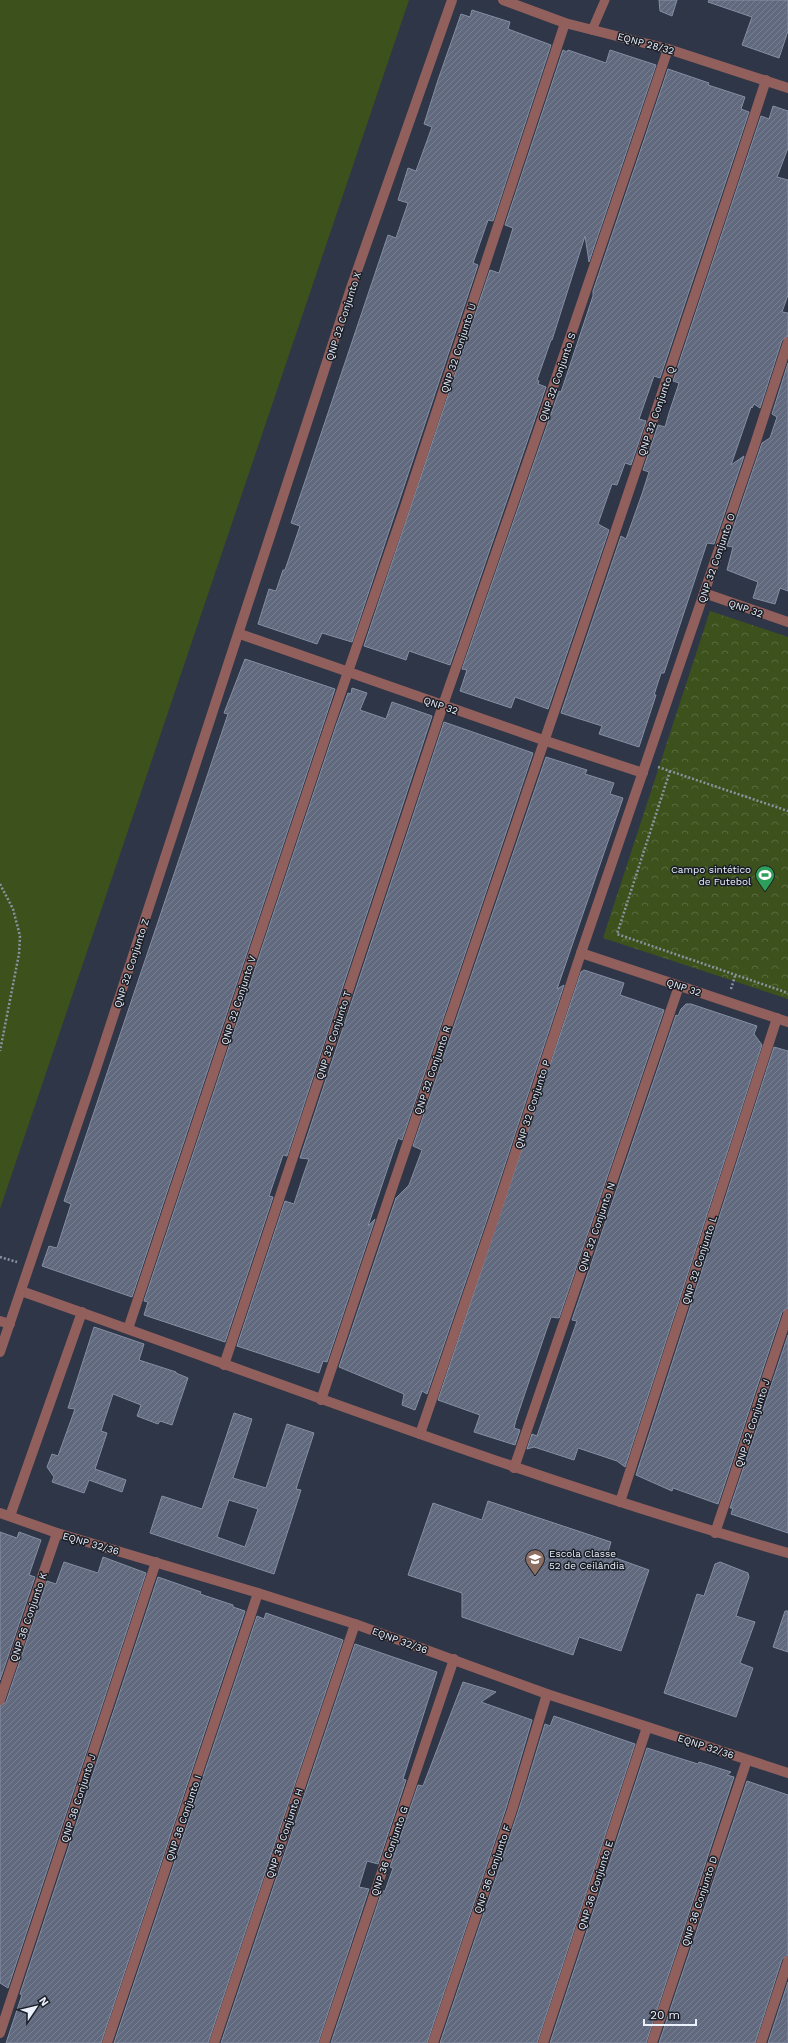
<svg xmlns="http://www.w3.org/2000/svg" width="788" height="2043" viewBox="0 0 788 2043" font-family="'Work Sans',sans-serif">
<defs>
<pattern id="park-crowns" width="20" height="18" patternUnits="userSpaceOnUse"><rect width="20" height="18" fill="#3d511c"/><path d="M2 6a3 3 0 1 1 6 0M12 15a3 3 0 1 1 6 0" fill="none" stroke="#596a3e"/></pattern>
<pattern id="building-hatch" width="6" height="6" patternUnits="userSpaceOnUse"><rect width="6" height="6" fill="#60697d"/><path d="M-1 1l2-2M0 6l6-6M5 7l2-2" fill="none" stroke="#777f90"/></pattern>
</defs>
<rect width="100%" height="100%" fill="#2e3648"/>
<path fill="#3d511c" d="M0,0H409L0,1209Z"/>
<path fill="url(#park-crowns)" d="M710,611L788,637V999L603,938Z"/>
<g fill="url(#building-hatch)" stroke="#858fa4" fill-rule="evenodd">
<path d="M659,0H677L672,16L660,11Z"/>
<path d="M709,0H788V31L779,58L742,45L752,17L708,2Z"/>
<path d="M472,10L510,22L508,29L551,45L493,221L488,220L473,263L478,265L352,642L322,633L317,644L258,624L269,589L276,591L283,570H285L300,526L291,523L388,235L396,238L408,203L398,200L408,168L416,171L432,127L424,124L438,80L461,14L470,17Z"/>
<path d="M563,50L567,52L568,50L606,63L610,50L656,65L589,262L585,236L552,340H551L537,380L539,381L538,384L546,387L450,665L409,651L406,660L364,646L490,270L499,273L513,228L505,225Z"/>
<path d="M668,69L709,83L708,85L745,97L741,109L749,112L660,378L654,376L639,419L646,421L631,465L625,463L617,485L612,484L598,524L609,530L548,709L515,697L511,708L460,691L467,670L462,669L559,391L561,392L593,296V291Z"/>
<path d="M773,106L788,111V148L777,177L788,180V295L782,312L788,313V336L782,340L760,408L754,404L752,408L751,407L731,465L744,456L714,544L707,543L664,673H661L654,695H656L639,747L599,734L602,726L561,713L621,536L626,539L642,494L649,472L643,470L658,425L665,427L669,413L679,383L673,381L761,116L769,119Z"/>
<path d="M788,363V591L780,588L775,604L753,598L758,582L727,570L733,547L727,546L762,443L770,438L777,417L772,414Z"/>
<path d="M245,659L335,689L132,1297L42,1266L49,1246L57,1248L71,1204L64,1201L228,714L224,713Z"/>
<path d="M352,688L367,693L360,710L386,719L392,702L432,716L287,1156L283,1155L269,1196L273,1197L225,1342L144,1315L148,1302L144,1301L336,726L348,693L351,694Z"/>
<path d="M444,722L533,753L402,1140L398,1138L368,1226L375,1219L327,1362L323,1361L319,1373L237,1346L285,1201L294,1204L303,1176L309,1159L300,1158Z"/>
<path d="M546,757L587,770L585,774L614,783L610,794L623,798L557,989L564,985L487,1219L427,1394L422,1391L415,1410L402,1405L404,1394L339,1367L396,1198L409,1185L422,1150L413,1146Z"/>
<path d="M584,970L624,983L620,995L664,1010L559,1318L551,1317L546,1331L516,1420L514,1428L520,1430L515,1445L474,1432L480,1415L438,1400L581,972Z"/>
<path d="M686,1004H691L757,1026L754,1034L762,1045L625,1467L617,1461L578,1448L574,1460L534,1447L527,1449L532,1434L537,1436L577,1321L572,1320L676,1015L678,1016L681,1009Z"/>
<path d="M774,1047L788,1051V1308L782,1312L718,1504L673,1488L672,1491L636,1475Z"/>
<path d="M94,1327L144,1344L139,1360L176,1372V1373L188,1378L172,1425L160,1421L158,1424L137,1416L141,1405L113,1394L101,1431L107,1433L95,1469L126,1480L122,1492L89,1480L84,1493L52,1482L54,1477L47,1467L52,1454L58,1456L75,1409L68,1408Z"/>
<path d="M788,1335V1533L731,1514L733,1508H730Z"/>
<path d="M234,1413L252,1419L233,1478L266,1488L287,1424L314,1433L296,1489L301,1490L274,1574L150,1533L162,1496L202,1509ZM229,1500L258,1509L245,1547L217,1537Z"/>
<path d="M488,1501L611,1542L607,1555L649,1570L621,1651L579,1637L573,1655L462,1617V1593L408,1575L433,1503L482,1520Z"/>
<path d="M0,1532L17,1538L19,1532L41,1540L29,1575L35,1577L0,1680Z"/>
<path d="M103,1557L146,1573L8,1988L0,1983V1706L6,1702L47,1581L56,1584L64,1562L98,1573Z"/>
<path d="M720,1562L748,1573L749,1577L736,1616L755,1622L740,1663L753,1668L736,1717L664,1693L697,1594L704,1596L715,1564Z"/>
<path d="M158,1577L201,1592L200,1594L233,1605V1607L245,1611L101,2043H6L22,1995L20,1994Z"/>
<path d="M785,1611H788V1652L773,1647Z"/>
<path d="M266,1613L343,1640L208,2043H114L257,1616L264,1619Z"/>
<path d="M355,1644L437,1672L403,1779L406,1780L378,1864L367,1861L359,1887L369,1889L318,2043H221Z"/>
<path d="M463,1682L496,1692L481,1702L532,1720L506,1808L427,2043H331L382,1891H385L393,1868L390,1867L418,1785L423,1786Z"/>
<path d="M554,1716L635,1744L537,2043H440L518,1812L545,1724L550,1726Z"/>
<path d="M647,1748L698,1764L699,1762L731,1772L727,1775L734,1777L646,2043H550Z"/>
<path d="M747,1781L788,1795V1955L782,1959L755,2043H659Z"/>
<path d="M788,1982V2043H768Z"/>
</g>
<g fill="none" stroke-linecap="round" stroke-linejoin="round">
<g stroke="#8c93a2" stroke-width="2.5" stroke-dasharray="2 2" stroke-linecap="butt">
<path d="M658,767L788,811"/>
<path d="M670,771L617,934L788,993"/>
<path d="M0,884L13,909L20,936L19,954L0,1051"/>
<path d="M731,989L735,976"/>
<path d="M0,1257L17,1262"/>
</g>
<path stroke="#915f5c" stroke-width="9" d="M592,30L605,0"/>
<g stroke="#915f5c" stroke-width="10">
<path d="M503,0L565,23L668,49L788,88"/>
<path d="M704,593L788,622"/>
<path d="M240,634L543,740L643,773"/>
<path d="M581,953L788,1022"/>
<path d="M21,1291C276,1381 528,1479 788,1553"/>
<path d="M0,1321L10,1324"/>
<path d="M128,1329L330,724L406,504L565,23"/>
<path d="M224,1365L443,705L530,455L668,49"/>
<path d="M321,1400C468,959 622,521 766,80"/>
<path d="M420,1434L493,1221L581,953L755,444L788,342"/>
<path d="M514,1468L679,986"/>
<path d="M620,1502L777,1018"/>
<path d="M0,1513L57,1533L258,1593L355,1624L547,1694L788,1773"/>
<path d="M10,1516L82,1312"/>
<path d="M715,1533L788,1314"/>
<path d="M0,1700L57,1533"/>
<path d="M0,2033L156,1562"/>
<path d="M107,2043L258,1593"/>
<path d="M214,2043L355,1624"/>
<path d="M324,2043L454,1659"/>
<path d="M433,2043L512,1810L547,1694"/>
<path d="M543,2043L647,1727"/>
<path d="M652,2043L747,1760"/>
<path d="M761,2043L788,1961"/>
</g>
<path stroke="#915f5c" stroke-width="10" d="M0,1352L97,1066L351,288L452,0"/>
</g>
<defs>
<symbol id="stadium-pin" viewBox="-11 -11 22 30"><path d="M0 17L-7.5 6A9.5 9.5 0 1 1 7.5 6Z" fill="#2e9e5b" stroke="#1a1e26"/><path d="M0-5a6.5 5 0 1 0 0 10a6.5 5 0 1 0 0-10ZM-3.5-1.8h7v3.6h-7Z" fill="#fff"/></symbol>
<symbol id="school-pin" viewBox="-11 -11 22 30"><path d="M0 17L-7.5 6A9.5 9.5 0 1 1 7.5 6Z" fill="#8d6e63" stroke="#1a1e26"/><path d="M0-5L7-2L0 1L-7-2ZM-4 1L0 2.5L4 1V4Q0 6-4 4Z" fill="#fff"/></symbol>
</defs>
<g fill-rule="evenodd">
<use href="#stadium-pin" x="754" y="864" width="22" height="30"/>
<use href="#school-pin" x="524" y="1548" width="22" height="30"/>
</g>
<g text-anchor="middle" stroke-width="3" stroke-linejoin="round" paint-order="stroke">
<g font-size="10" fill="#eaf0fc" stroke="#1a1e26">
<text transform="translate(646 43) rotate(15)" y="4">EQNP 28/32</text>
<text transform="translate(343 316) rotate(-72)" y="4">QNP 32 Conjunto X</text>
<text transform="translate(458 348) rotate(-72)" y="4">QNP 32 Conjunto U</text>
<text transform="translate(557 377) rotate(-71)" y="4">QNP 32 Conjunto S</text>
<text transform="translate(656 411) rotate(-71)" y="4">QNP 32 Conjunto Q</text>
<text transform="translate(716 558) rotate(-71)" y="4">QNP 32 Conjunto O</text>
<text transform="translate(746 608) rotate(19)" y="4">QNP 32</text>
<text transform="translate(441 705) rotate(19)" y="4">QNP 32</text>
<text transform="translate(131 963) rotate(-72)" y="4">QNP 32 Conjunto Z</text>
<text transform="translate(684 987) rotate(18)" y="4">QNP 32</text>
<text transform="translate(238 1000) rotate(-72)" y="4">QNP 32 Conjunto V</text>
<text transform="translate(333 1035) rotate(-72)" y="4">QNP 32 Conjunto T</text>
<text transform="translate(432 1070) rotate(-71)" y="4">QNP 32 Conjunto R</text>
<text transform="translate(532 1104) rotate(-72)" y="4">QNP 32 Conjunto P</text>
<text transform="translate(596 1227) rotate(-71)" y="4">QNP 32 Conjunto N</text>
<text transform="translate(699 1260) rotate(-72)" y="4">QNP 32 Conjunto L</text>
<text transform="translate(752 1423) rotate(-72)" y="4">QNP 32 Conjunto J</text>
<text transform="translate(91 1543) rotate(16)" y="4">EQNP 32/36</text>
<text transform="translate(28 1617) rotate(-71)" y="4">QNP 36 Conjunto K</text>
<text transform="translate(400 1640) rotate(20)" y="4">EQNP 32/36</text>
<text transform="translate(706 1746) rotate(18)" y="4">EQNP 32/36</text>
<text transform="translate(78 1798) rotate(-72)" y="4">QNP 36 Conjunto J</text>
<text transform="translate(183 1818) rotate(-71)" y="4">QNP 36 Conjunto I</text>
<text transform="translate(284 1833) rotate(-71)" y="4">QNP 36 Conjunto H</text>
<text transform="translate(389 1851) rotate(-71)" y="4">QNP 36 Conjunto G</text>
<text transform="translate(492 1869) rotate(-71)" y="4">QNP 36 Conjunto F</text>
<text transform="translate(595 1885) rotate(-72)" y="4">QNP 36 Conjunto E</text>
<text transform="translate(699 1901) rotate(-72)" y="4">QNP 36 Conjunto D</text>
</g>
<g font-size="10" fill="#eaf0fc" stroke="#1a1e26" text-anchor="end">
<text x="751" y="873">Campo sintético<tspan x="751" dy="12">de Futebol</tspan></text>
<text x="549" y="1557" text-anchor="start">Escola Classe<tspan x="549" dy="12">52 de Ceilândia</tspan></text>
</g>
</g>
<g transform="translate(36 2007) rotate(55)" stroke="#1a1e26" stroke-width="3" paint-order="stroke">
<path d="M0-3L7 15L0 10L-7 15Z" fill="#eaf0fc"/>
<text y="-6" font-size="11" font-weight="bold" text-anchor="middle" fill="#eaf0fc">N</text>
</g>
<path d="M644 2019v6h52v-6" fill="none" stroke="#eaf0fc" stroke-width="2"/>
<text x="650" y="2019" font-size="12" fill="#eaf0fc" stroke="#1a1e26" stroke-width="3" paint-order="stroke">20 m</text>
</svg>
